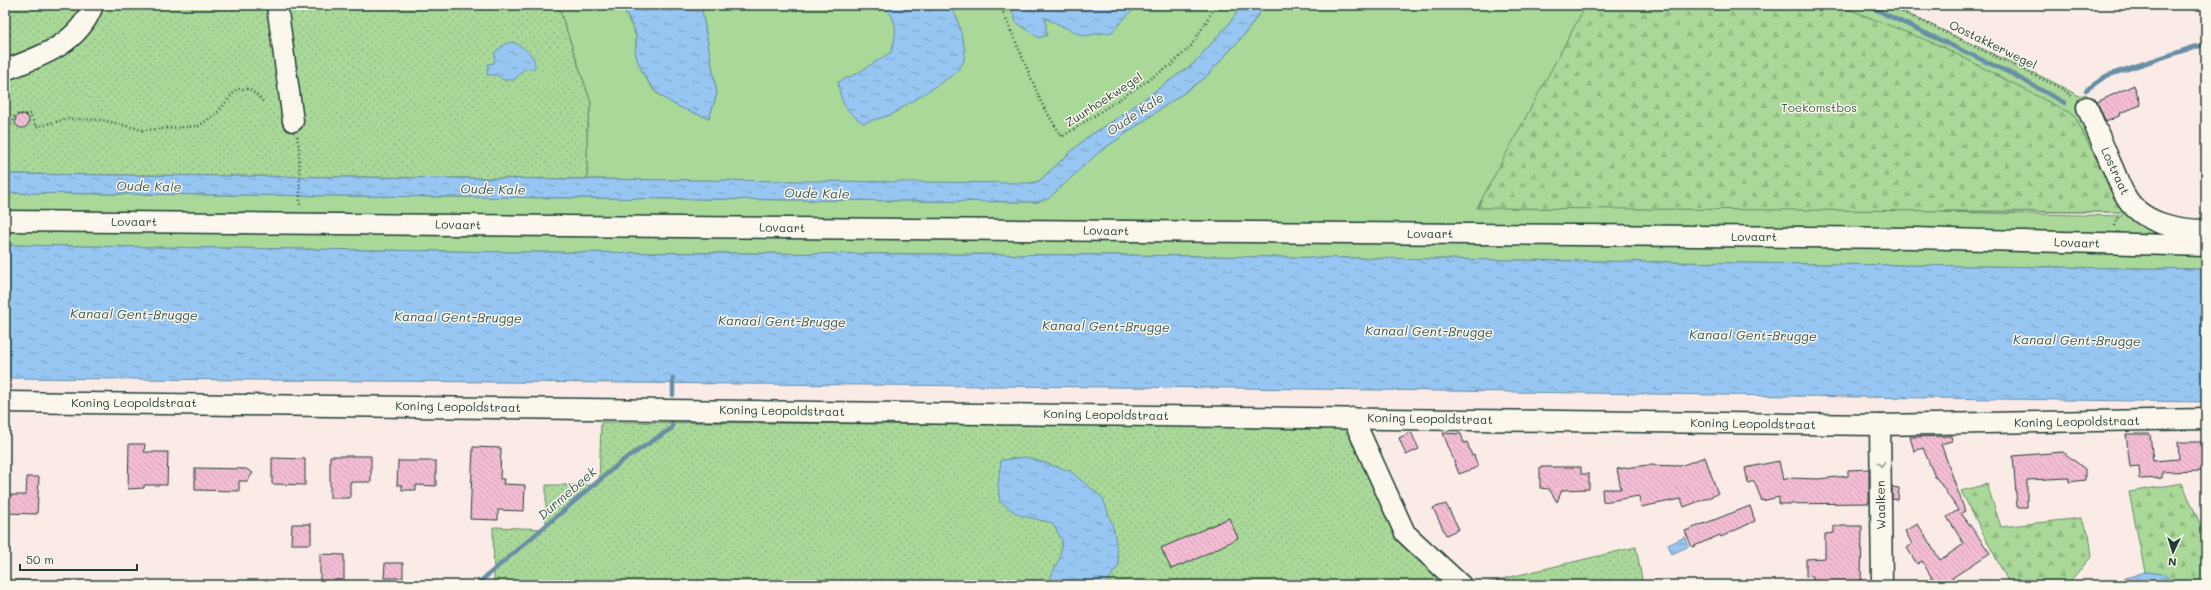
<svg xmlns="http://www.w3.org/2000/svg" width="2211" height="590" viewBox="0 0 2211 590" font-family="Mali,sans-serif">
<defs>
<pattern id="forest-firs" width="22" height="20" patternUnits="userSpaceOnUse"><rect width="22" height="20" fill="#a9d899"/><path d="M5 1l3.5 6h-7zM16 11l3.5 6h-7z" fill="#91ba84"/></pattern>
<pattern id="park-dots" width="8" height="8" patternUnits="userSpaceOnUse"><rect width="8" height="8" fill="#a9d899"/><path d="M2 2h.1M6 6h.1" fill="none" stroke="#91ba84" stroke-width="1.8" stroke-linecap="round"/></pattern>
<pattern id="water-ripples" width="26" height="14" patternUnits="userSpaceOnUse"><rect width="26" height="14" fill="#97c6f2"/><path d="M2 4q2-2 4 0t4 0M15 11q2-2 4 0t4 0" fill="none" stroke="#7ba2c5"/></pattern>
<pattern id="building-back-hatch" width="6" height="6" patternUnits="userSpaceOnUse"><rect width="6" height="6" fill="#f4bdd4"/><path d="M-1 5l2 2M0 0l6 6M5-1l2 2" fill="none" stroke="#d1a3b7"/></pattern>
</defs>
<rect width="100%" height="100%" fill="#faebe7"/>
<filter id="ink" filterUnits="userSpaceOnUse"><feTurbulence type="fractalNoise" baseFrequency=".025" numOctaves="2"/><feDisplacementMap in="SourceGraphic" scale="8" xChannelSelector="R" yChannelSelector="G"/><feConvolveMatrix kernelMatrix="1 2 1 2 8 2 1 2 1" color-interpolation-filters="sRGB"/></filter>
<g filter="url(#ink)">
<g fill="#a9d899" stroke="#648a66" fill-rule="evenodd">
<path d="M558,5H628L624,10L636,36V55L644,76L655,92L675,105L709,118L717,94L701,5H1010L1016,22L1132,11L1137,5H1242L1229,24L1193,64L1116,119L1086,138L1039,181L1027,184L587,179V130L591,103Z"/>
<path d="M1265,5H1889L2053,82L2079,96L2086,94L2090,102L2077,108L2127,204L2206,230V269L1120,255L514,252L5,245V193L1037,202L1098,153L1205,78L1244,35ZM1944,212H2123L2122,216Z"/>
</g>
<g fill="url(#forest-firs)" stroke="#648a66">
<path d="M1586,5H1838L1941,46L2074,115L2123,212L1477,208Z"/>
<path d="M2182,483L2206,537V585H2177L2163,574L2145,572L2129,492Z"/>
<path d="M1987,484L2001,527L2081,518L2089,534L2092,556L2071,580L2077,585H1997L2008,581L1961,491Z"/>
</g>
<g fill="url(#park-dots)" stroke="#648a66">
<path d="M5,5H558L591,103L587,130V179L5,174Z"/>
<path d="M601,422L1349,427L1450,585H494L493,527L546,529V485H599Z"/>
<path d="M1636,547L1643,585H1477Z"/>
<path d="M5,580L266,585H5Z"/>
</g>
<g fill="url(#water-ripples)" stroke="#678fa6">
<path d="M628,5H701L717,94L709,118C673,107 648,95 636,56C634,49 638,41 636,35C634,26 628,18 624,10Z"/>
<path d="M883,5H950L957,18L965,49L964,61L956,73L891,115L863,123C845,110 841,104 838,82L856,74L891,52C897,33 899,21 883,5Z"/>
<path d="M1010,5H1137L1112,32L1083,36L1045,18L1047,35L1039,38L1016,22Z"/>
<path d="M1242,5H1265L1244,35L1205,78L1098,153L1048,199L1037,202L5,193V174L1033,183L1039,181L1086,138L1116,119L1193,64L1229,24Z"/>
<path d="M512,42C523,46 536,55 535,67L530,70L526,67L514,80H503L497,75H487L488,64L494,63L495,52L505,44Z"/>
<path d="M5,245L514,252L1120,255L2206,269V402L1236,388L5,378Z"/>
<path d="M1026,457L1070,471L1103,498L1114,530L1119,565L1105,585H1047L1060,557L1062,540L1052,523L1019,515L1000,502L998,485L1001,460Z"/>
<path d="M1685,537L1689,546L1672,554L1668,545Z"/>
<path d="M2145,572L2163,574L2177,585H2118L2123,579Z"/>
</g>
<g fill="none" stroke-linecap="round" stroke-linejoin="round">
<g stroke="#678fa6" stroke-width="4.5">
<path d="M1866,5L2012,74L2065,103"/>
<path d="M2086,90L2106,76L2194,47L2206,45"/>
<path d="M673,395V378"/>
<path d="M476,585L622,461L672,428V423"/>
</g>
</g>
<g fill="url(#building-back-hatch)" stroke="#1f3d34">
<path d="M2134,85L2141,105L2120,113L2121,115L2106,122L2097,102Z"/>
<circle cx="22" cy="121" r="7"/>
<path d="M1411,432L1419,449L1406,455L1399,438Z"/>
<path d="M1443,433L1461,434L1464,443L1467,442L1472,456L1474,455L1478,467L1459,474Z"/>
<path d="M2126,434H2150L2153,461L2179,459L2178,442H2206V471L2162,472V478L2140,479L2139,466L2130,467Z"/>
<path d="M1951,436L1952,441L1941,444L1965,511L1961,513L1990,553L1949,580L1952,585H1936L1922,561L1917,564L1907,548L1912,544L1905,531L1918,524L1940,560L1964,544L1947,517L1958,510L1936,477H1935L1923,448L1914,451L1910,437Z"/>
<path d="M129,444H145L144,452H168L167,485H144V488L128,489Z"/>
<path d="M473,447L501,448L500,479H504L503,484L525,485L524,511L498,510V520L470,519Z"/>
<path d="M2063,452L2085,469V480L2069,482V478L2027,480V507H2017L2013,456Z"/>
<path d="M330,456H371V482H350V498H330Z"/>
<path d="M1705,457L1718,494L1684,507L1681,499L1641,507L1639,496L1603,502L1602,489H1621L1617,469L1648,465L1680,466Z"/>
<path d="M272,458L305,459V485L272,484Z"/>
<path d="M398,461H436V486L416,485V490H402V485H397Z"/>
<path d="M1779,461L1783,480L1789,478L1818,479L1848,476V470L1869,469V503L1779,504V497L1762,501L1754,481L1748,483L1745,468Z"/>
<path d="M1540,467H1581V474H1589V489L1562,490L1557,502L1549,489L1540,488Z"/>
<path d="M195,468L246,469L253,473L247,481H239V491L195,490Z"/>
<path d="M27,477H39L37,514L5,513V495H26Z"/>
<path d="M1892,487L1899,488L1898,500L1892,499Z"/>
<path d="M1446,504L1459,529L1446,535L1433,508Z"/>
<path d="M1750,506L1755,521L1721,537L1720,535L1692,547L1685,531Z"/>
<path d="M1229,518L1238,538L1198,558L1171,569L1161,548Z"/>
<path d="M292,524H311V544H291Z"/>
<path d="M1834,526H1862L1861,585H1813V577L1806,576V559L1825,558V534L1834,533Z"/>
<path d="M320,554L344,555V582H320Z"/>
<path d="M385,563H403V578H384Z"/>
</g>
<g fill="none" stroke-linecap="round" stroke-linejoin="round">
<defs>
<g id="minor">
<path d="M277,5L293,121"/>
<path d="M5,70C40,57 79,44 93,5"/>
<path d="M2087,107C2095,126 2103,145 2111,164C2116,174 2119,185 2125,195C2140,223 2177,230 2206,230"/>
<path d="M5,221L1914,238L2206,246"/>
<path d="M5,402L1880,425L2206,419"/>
<path d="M1353,418L1405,533L1461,585"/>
<path d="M1880,425L1882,585"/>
</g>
</defs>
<use href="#minor" stroke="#1f3d34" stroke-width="23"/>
<g stroke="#1f3d34" stroke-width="2.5" stroke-dasharray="1 3" stroke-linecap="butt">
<path d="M1000,5L1043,106L1062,137L1171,65L1191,46L1212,12L1220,5"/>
<path d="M1888,5L2061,88L2073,97"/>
<path d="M5,126L10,127L15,115L30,114L36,127L66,119L103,120L143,130L199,126L216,114L237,89H250L263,101"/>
<path d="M297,136L299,147L300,207"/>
<path d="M2115,226L2119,216"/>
</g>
<use href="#minor" stroke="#fbf7ec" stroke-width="20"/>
</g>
<defs><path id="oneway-chevron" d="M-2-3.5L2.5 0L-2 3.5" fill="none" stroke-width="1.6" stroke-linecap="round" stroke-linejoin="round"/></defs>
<use stroke="#8d9a90" href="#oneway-chevron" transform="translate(1881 464) rotate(89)"/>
</g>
<g text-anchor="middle" stroke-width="3" stroke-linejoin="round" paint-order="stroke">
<g font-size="12" fill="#1f3d34" stroke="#fbf7ec">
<text transform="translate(1993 45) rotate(26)" y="4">Oostakkerwegel</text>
<text transform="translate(1104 100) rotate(-33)" y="4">Zuurhoekwegel</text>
<text transform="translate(2115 171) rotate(65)" y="4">Lostraat</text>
<text x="134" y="226">Lovaart</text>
<text transform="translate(458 225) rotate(1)" y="4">Lovaart</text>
<text transform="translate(782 228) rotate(1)" y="4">Lovaart</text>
<text transform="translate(1106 231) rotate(1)" y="4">Lovaart</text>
<text x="1430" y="238">Lovaart</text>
<text x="1754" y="241">Lovaart</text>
<text transform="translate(2077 243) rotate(2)" y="4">Lovaart</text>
<text x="134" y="407">Koning Leopoldstraat</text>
<text transform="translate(458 407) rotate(1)" y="4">Koning Leopoldstraat</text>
<text transform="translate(782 411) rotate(1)" y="4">Koning Leopoldstraat</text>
<text transform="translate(1106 415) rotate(1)" y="4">Koning Leopoldstraat</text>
<text transform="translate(1430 419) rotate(1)" y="4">Koning Leopoldstraat</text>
<text transform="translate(2077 422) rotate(-1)" y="4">Koning Leopoldstraat</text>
<text transform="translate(1753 424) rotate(1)" y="4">Koning Leopoldstraat</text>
<text transform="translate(1881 505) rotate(-91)" y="4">Waalken</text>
</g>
<g font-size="12" fill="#3b5c48" stroke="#fbf7ec">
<text x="1819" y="112">Toekomstbos</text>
</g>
<g font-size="13" font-style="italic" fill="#37585a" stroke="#fbf7ec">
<text transform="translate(1135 114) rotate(-34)" y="5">Oude Kale</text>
<text transform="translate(149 186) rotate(1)" y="5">Oude Kale</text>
<text transform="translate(493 189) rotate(1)" y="5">Oude Kale</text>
<text transform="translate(817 193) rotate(1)" y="5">Oude Kale</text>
<text transform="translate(134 314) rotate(1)" y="5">Kanaal Gent-Brugge</text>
<text transform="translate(458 317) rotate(1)" y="5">Kanaal Gent-Brugge</text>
<text transform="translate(782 321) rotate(1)" y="5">Kanaal Gent-Brugge</text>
<text transform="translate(1106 326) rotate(1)" y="5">Kanaal Gent-Brugge</text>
<text transform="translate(1429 331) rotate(1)" y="5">Kanaal Gent-Brugge</text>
<text transform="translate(1753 335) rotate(1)" y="5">Kanaal Gent-Brugge</text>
<text transform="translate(2077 340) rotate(1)" y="5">Kanaal Gent-Brugge</text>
<text transform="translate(567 493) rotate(-41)" y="5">Durmebeek</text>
</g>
</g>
<rect width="2211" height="590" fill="none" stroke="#fbf7ec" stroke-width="20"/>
<rect x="10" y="10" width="2191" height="570" fill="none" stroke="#1f3d34" stroke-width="1.5" filter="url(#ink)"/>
<g transform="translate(2173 552) rotate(184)" stroke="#fbf7ec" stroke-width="3" paint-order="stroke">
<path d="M0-3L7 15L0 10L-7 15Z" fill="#1f3d34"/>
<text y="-6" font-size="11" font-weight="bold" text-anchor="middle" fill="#1f3d34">N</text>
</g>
<path d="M20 564v6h117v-6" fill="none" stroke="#1f3d34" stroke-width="2"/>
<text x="26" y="564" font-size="12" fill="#1f3d34" stroke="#fbf7ec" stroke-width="3" paint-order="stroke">50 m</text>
</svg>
